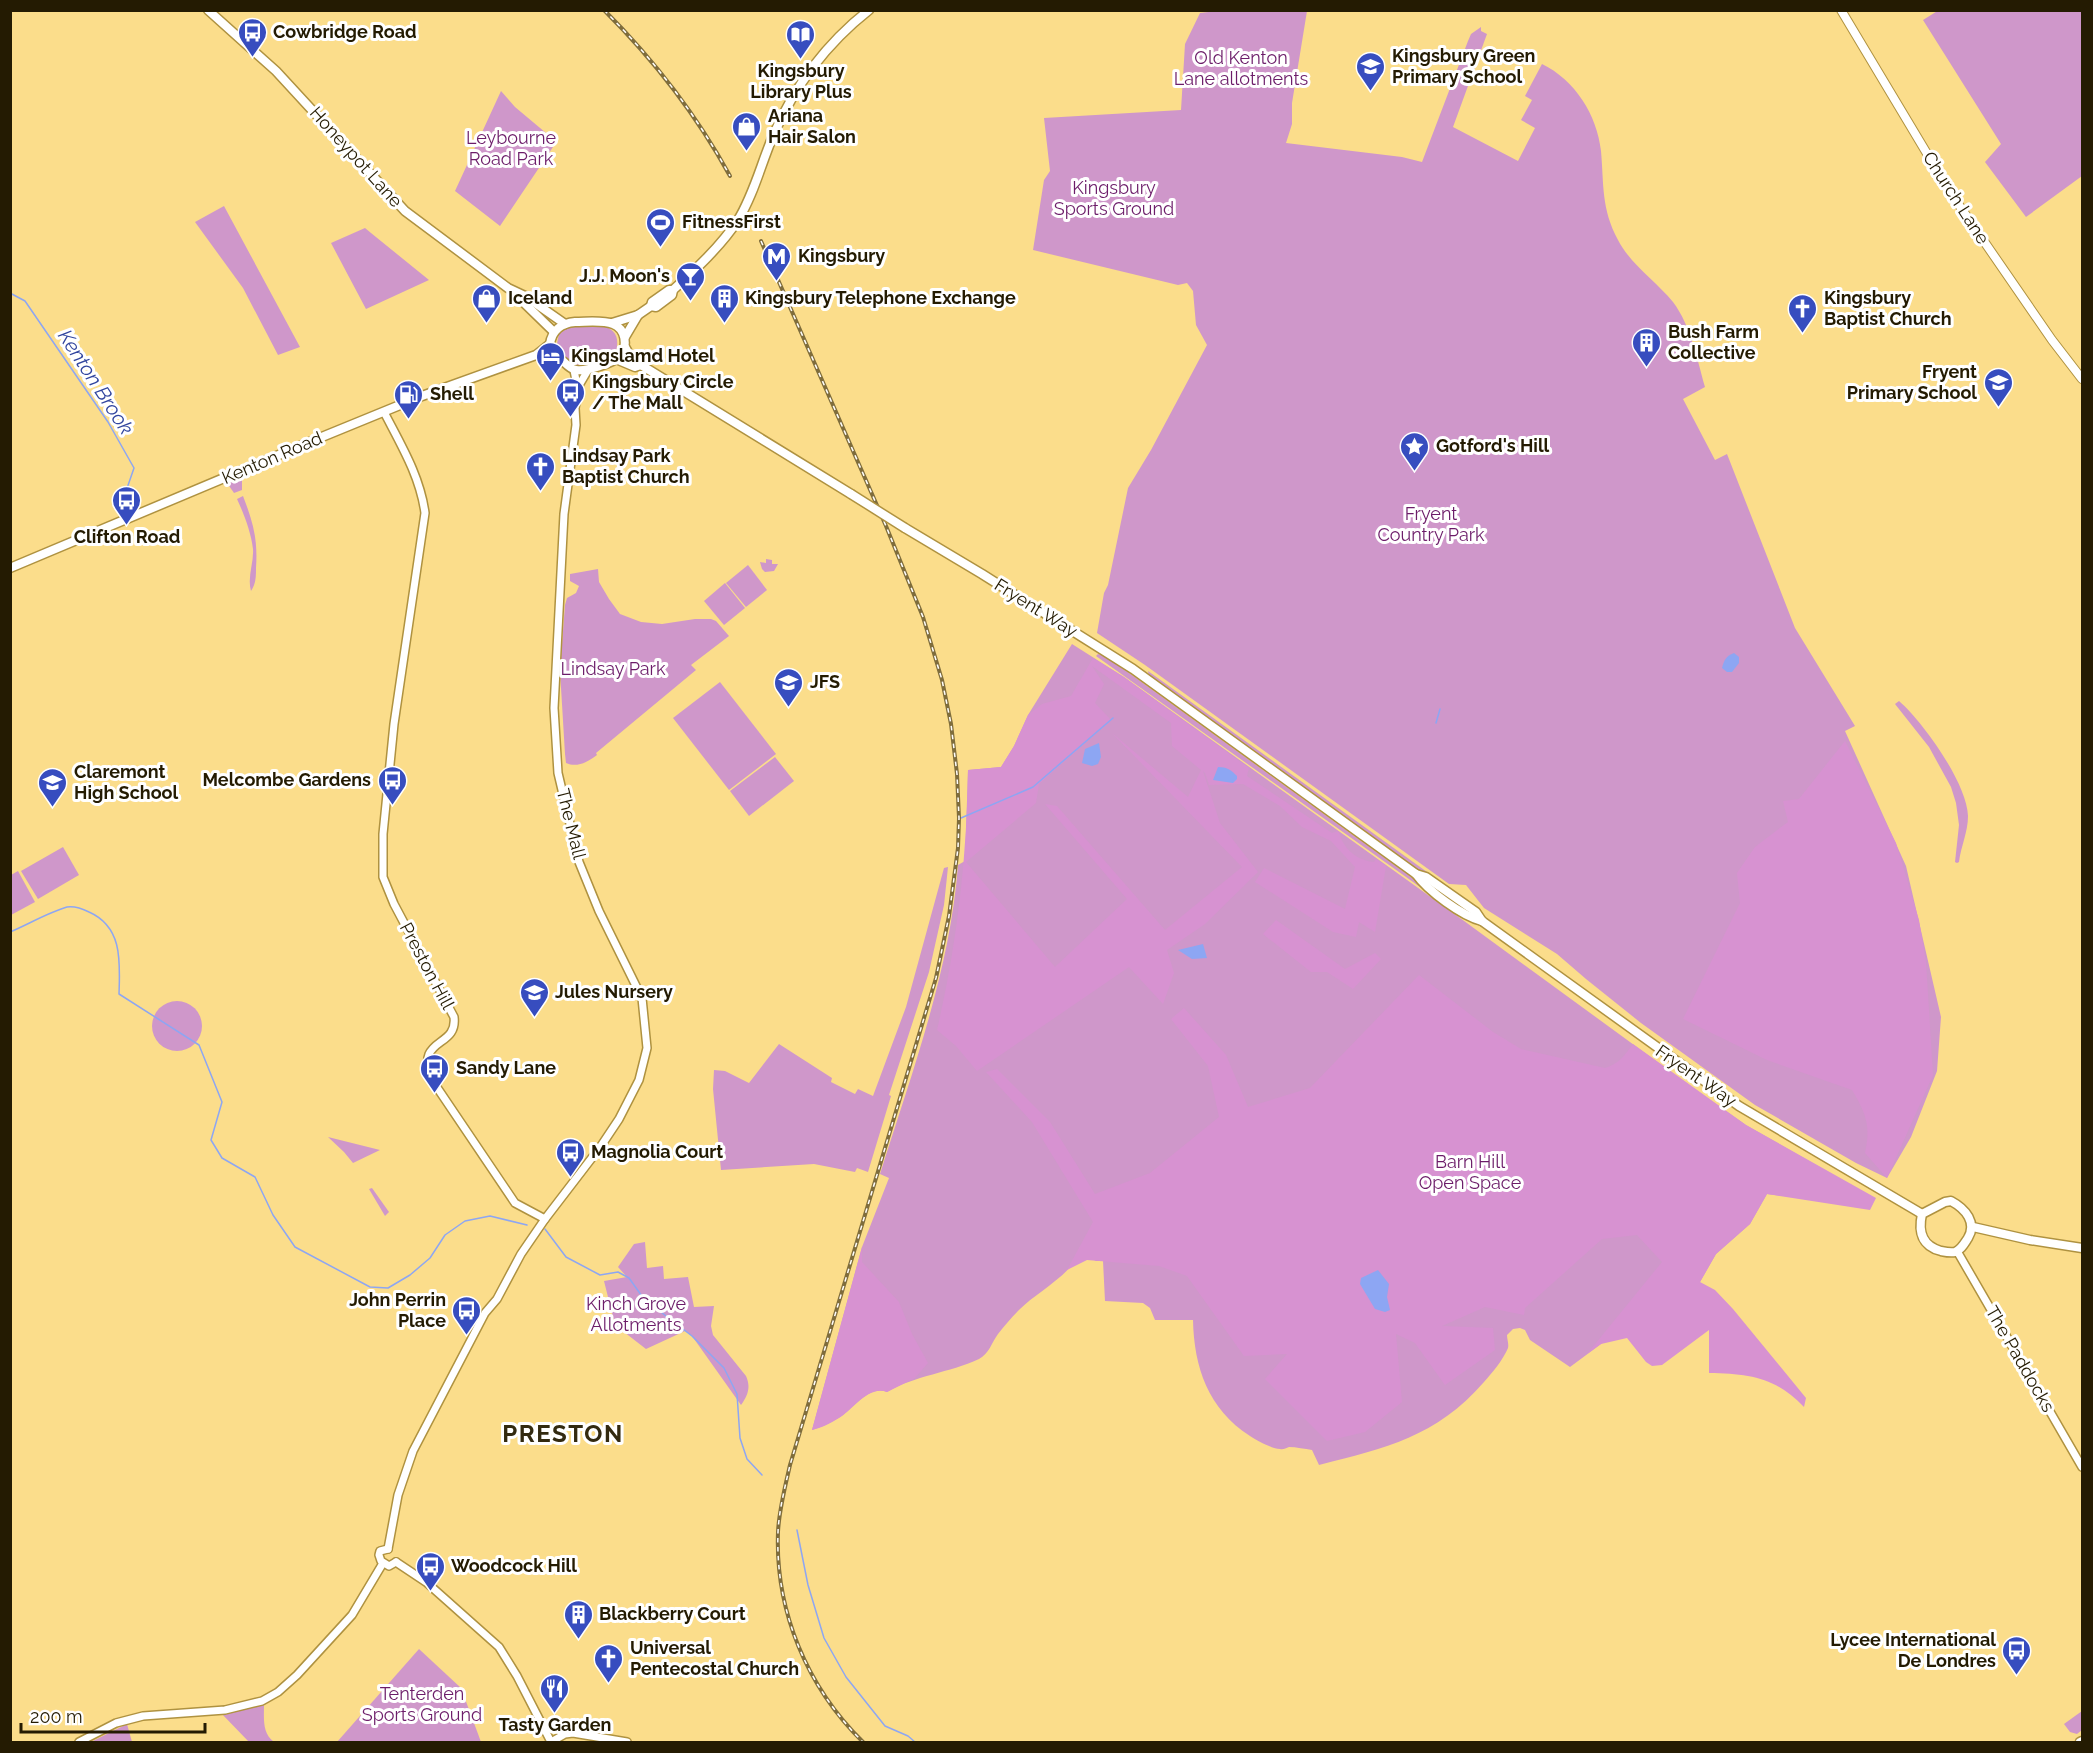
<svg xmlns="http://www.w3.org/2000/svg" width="2093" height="1753" viewBox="0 0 2093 1753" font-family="Raleway,sans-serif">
<rect width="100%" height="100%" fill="#fbdd8b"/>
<g fill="#cf97ca">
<path d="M1225,10L1307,11L1292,103V124L1286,143L1402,157L1422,162L1468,41L1471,34L1481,27V31L1487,34L1453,127L1518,161L1535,128L1521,120L1532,100L1525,96L1542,64C1575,80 1597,115 1601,151C1604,185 1601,208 1618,240C1631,265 1656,281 1673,302C1691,326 1697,359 1705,387L1683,399L1715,460L1727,454L1795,628L1855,726L1845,731L1906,866L1941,1017L1937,1071L1911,1137L1887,1178L1856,1163L1755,1105L1641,1023L1586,979L1557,954L1484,908L1466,885L1449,884L1145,665L1097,633L1104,593L1108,585L1128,488L1151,450L1207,345L1196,325L1193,291L1187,283L1178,285L1033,250L1044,180L1050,171L1044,118L1181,110L1185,44L1200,13Z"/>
<path d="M1939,10L2082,11V176L2026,217L1985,162L2001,144L1923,20Z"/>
<path d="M501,91L515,107L552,138L553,147L500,226L455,191Z"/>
<path d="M224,206L300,347L278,355L243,288L195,222Z"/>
<path d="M365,228L371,233L429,280L366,309L331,243Z"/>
<path d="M569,327H606C617,331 619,340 616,352L611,355L577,365L558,352L556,348L559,334Z"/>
<path d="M242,477V490L234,493L227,483Z"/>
<path d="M243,496C253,522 258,539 256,568C256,576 256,584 251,591C247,577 254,563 253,549C251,532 244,514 237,499Z"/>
<path d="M766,559L772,560V564H778L774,571L765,572L762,569L760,562L766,563Z"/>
<path d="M748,565L767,590L746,607L726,583Z"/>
<path d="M598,569L599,582L609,599L620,614L641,622L662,624L695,619H711L716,621L729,636L691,665L696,670L596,753L597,755C588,762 577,768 566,763L565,754L560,671L565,605L567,598L576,593L579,586L570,581V574Z"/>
<path d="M725,583L745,608L724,625L704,601Z"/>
<path d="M1072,644L1124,677L1460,918L1693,1088L1746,1125L1821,1168L1783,1196L1767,1194L1750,1224L1716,1254L1700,1282L1601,1344L1570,1367L1530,1340L1525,1330L1520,1328L1513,1329L1507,1335C1507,1339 1509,1344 1508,1348C1503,1360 1492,1373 1484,1382C1436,1437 1386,1448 1319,1465L1312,1450C1305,1449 1296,1447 1289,1447C1286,1448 1283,1450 1280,1449C1270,1448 1258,1441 1250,1436C1208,1409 1194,1367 1193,1320H1155L1150,1308L1143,1303L1105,1301L1103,1261H1096L1080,1252C1072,1274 1036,1293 1020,1309C1012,1317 1005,1325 998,1334C992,1342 989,1354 979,1359C949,1373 916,1375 887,1392C870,1385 855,1406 843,1415C834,1421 822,1427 812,1430L862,1247L889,1178L880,1174C912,1072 950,971 958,865L965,861L968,770L1001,767L1014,746L1028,715Z"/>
<path d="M1098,654L1104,656L1125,670L1429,890L1427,892L1096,656Z"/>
<path d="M1148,671L1434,877L1433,880L1149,676Z"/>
<path d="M720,682L776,754L729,790L673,718Z"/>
<path d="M1899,701C1923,722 1967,783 1968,816C1968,832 1961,846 1959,862L1957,863L1955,862L1959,825L1956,803L1951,787L1929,747L1895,704Z"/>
<path d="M775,757L794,781L749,816L730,791Z"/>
<path d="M63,847L79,875L38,899L21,871Z"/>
<path d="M948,867L944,905L929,972L889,1095L891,1096L868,1172L857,1168L855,1172L814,1164L721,1170L713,1089L714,1070L725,1071L749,1083L779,1044L832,1078L831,1082L855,1094L858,1089L873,1096L906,1007L944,868Z"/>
<path d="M18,871L35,902L11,915V875Z"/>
<circle cx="177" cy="1026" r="25"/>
<path d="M328,1137L380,1150L353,1163L344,1152Z"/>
<path d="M372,1188L389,1212L385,1216L369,1189Z"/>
<path d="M645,1242L647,1268L663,1266L664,1279L688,1277L694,1307L714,1306L711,1326L713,1335L746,1376C751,1387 748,1395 741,1405L692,1336L685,1331L646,1349L615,1325L604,1281L627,1277L618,1267L634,1244Z"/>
<path d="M419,1649L461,1688L481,1742H337Z"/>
<path d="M264,1704C264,1719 262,1733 274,1742H249L221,1713Z"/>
<path d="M2082,1711V1730L2077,1734L2070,1732L2064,1724Z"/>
<path d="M127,1724L132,1742H91Z"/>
</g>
<g fill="#d792d1" fill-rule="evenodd">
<path d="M1093,658L1124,677L1249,768L1247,776L1332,833L1338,831C1341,836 1341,840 1344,844C1351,855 1362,861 1374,862L1376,859L1386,866L1375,932L1359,922L1356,937L1333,932L1255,882L1264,868L1345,909L1355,867L1331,841L1302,827L1280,806L1243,784L1209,785L1205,773L1203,771L1220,823L1258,872L1205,924L1167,950L1174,973L1163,1004L1129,967L977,1071L956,1046L937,1030C957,944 967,858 968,770L1001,767L1014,746L1028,715L1042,704L1071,696ZM1092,666L1171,723L1172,746L1201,770L1188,797L1112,733L1242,867L1165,930L1057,806L1045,804L1127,899L1055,967L966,862L1036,803L1039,784L1111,720L1095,703L1104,684Z"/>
<path d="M1845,741L1896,843L1919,920L1926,962L1933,1075L1887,1178L1865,1153C1871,1126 1866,1113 1852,1090L1767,1060L1683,1019L1740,903L1737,873L1755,847L1788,822L1783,801L1799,799Z"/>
<path d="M1276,920L1345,969L1375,953L1381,959L1353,989L1327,972H1311L1263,934Z"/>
<path d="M1419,975L1493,1032L1521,1049L1605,1068C1619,1064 1625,1055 1633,1044L1746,1125L1876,1198L1870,1210L1767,1194L1750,1224L1716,1254L1700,1282L1715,1290L1733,1309L1806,1398L1804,1407C1775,1377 1750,1374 1709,1373V1330L1662,1365L1652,1366L1646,1362L1627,1338L1601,1344L1587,1354L1662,1262L1637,1235L1602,1239L1525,1308L1524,1315L1485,1307L1442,1326L1493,1328L1495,1350L1445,1385L1415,1343L1396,1334L1402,1402L1365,1432L1327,1441L1265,1379L1287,1354L1244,1356L1187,1276L1159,1266L1087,1260L1067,1270L1093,1222L1032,1122L986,1072L997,1069L1050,1122L1095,1194L1150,1173L1219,1117L1208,1066L1171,1019L1184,1008L1226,1055L1248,1107L1310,1088ZM1360,1284H1389L1387,1297Z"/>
<path d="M862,1247V1262L899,1302L912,1334L928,1363L915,1378L887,1392C868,1385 853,1410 839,1418C831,1423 821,1428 812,1430Z"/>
</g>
<g fill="#8da6f3">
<path d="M1734,653L1739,657V663L1732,672H1727L1722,668C1724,660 1726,656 1734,653Z"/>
<path d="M1099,743L1101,757L1098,764L1092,766L1082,763L1085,749Z"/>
<path d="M1218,767C1227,767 1231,770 1237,776V779L1233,783L1213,780Z"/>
<path d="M1203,944L1207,958L1192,959L1178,950Z"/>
<path d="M1378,1270L1389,1284L1387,1297L1390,1310L1385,1312L1375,1309L1360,1284L1361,1278Z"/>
</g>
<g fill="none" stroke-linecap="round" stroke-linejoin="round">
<g stroke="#8da6f3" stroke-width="1.5">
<path d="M10,293L25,301L108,422L134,468L124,497"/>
<path d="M1436,723L1440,709"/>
<path d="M961,818L1033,787L1113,718"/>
<path d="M10,932C27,925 49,912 67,907C74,906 83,909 89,912C123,927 120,962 119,994L199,1045L222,1102L211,1140L222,1158L255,1177L273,1215L295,1247L370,1287L388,1288L410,1275L430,1258L445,1235L465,1221L490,1216L527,1225"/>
<path d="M545,1229L566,1257L600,1275L618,1272L629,1278L644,1299L692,1336L724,1368L737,1394L740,1438L747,1459L762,1475"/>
<path d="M797,1530L808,1585L824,1638L846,1677L885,1726L908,1736L915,1742"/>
</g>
<defs>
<g id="tertiary">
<path d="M578,387L588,370"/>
<path d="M384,412C401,445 420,476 425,513L394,724L383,834V877L394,904L454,1017C458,1049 414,1036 432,1080L515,1203L545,1219"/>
<path d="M1957,1251L2082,1467"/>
<path d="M388,1549L398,1495L413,1451L485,1313L497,1299L521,1254L545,1219L601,1146L619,1119L639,1080L647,1048L642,998L599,911L579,862L558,773L554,708L564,514L576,425L575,408L578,391L574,370"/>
<path d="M388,1549L380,1551L379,1555L381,1561L389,1566L396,1562"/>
<path d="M396,1562L426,1582L499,1647L517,1676L551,1742"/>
<path d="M79,1742L116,1723L143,1716L225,1710L262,1701L278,1692L297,1675L352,1615L383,1563"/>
<path d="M551,1742L565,1734L573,1733L627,1742"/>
</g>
<path id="secondary" d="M1841,10L1950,192L2052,340L2082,379"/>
<g id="primary">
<path d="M208,10L276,71L405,211L508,288L525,296L565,324"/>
<path d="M518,297L554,332"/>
<path d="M651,306L652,302L669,290H673"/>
<path d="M575,322C587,322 603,320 613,324C626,329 628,346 620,356C613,363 585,372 576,370C571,369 567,365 564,362C557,357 552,353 550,344C552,330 562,323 575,322Z"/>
<path d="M612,323L638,315L651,306L656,307L672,295L673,290C696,269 721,246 738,220C754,194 761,164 773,136C794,87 827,43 869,10"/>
<path d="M625,337L638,315"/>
<path d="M625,347L629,354L640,361L641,365L851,494"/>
<path d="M616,359L635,367L641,365"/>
<path d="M905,528L982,574L1133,669L1416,874L1426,877L1476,912L1482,921L1739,1106L1922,1214"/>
<path d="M10,568L312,441L422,396L536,355L550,344"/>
<path d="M1416,874C1428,891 1462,916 1482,921"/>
<path d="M1951,1201C1966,1209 1977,1223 1968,1238C1964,1244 1961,1250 1955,1252C1950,1253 1946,1252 1941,1251C1922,1246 1918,1232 1922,1214L1945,1202Z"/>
<path d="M1973,1227L2030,1240L2082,1248"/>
<path d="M2080,1742L2082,1741"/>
</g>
</defs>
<use href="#tertiary" stroke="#af9240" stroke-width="10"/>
<use href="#secondary" stroke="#af9240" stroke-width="10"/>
<use href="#primary" stroke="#af9240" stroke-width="11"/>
<use href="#tertiary" stroke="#fff" stroke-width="7"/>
<use href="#secondary" stroke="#fff" stroke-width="8"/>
<use href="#primary" stroke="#fff" stroke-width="8"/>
<defs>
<g id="rail">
<path d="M604,10C654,60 696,114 730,176"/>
<path d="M761,241L886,526L923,617L942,680L951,724L957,774L959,818L958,848L949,916L936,978L790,1465C785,1487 779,1510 778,1532C775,1611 807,1687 863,1742"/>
</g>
</defs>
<use href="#rail" stroke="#7f6d3c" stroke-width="4"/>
<use href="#rail" stroke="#fff" stroke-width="1.5" stroke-dasharray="4.5" stroke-linecap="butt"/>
<defs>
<path id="primary-bridge" d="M851,494L905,528"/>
</defs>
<use href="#primary-bridge" stroke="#af9240" stroke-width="11" stroke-linecap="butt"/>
<use href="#primary-bridge" stroke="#fff" stroke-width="8"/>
</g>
<defs>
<symbol id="bus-pin" viewBox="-11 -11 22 30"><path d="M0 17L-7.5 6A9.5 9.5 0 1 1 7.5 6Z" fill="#374dbf" stroke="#fff"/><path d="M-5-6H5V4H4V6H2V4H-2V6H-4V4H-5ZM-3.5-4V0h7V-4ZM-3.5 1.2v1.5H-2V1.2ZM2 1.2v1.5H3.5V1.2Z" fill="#fff"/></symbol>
<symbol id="library-pin" viewBox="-11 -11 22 30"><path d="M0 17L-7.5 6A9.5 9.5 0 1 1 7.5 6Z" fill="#374dbf" stroke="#fff"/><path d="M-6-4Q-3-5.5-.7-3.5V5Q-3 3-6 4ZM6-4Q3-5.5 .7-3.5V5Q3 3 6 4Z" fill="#fff"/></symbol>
<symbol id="school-pin" viewBox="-11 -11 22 30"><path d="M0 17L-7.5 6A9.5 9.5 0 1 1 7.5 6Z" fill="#374dbf" stroke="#fff"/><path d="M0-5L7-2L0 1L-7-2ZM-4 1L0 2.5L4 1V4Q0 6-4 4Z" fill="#fff"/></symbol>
<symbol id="shop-pin" viewBox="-11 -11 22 30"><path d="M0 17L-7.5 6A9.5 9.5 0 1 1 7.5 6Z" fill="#374dbf" stroke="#fff"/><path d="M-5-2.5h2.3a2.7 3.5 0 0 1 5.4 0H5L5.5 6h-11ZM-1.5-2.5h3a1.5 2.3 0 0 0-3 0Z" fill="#fff"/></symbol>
<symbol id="stadium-pin" viewBox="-11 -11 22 30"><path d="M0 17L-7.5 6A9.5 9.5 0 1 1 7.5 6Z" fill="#374dbf" stroke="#fff"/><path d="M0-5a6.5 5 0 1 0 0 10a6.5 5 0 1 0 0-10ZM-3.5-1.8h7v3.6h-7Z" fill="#fff"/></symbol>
<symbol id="metro-pin" viewBox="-11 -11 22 30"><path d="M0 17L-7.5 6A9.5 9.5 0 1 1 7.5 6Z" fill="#374dbf" stroke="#fff"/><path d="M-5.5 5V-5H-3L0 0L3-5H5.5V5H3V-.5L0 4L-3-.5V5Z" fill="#fff"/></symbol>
<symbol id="bar-pin" viewBox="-11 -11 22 30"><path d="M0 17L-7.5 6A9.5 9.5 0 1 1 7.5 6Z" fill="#374dbf" stroke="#fff"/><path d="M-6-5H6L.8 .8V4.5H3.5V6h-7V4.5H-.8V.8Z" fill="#fff"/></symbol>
<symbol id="building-pin" viewBox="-11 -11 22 30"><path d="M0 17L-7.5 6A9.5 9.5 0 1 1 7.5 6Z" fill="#374dbf" stroke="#fff"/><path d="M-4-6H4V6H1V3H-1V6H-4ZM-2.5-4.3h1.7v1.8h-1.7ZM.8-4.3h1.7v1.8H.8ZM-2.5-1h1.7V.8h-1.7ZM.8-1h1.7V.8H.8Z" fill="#fff"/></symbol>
<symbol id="church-pin" viewBox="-11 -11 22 30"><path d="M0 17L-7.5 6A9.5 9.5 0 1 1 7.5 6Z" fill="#374dbf" stroke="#fff"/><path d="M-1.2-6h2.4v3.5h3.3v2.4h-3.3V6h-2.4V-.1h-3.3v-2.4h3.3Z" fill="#fff"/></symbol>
<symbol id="hotel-pin" viewBox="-11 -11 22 30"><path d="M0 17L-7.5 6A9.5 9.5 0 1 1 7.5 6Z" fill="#374dbf" stroke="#fff"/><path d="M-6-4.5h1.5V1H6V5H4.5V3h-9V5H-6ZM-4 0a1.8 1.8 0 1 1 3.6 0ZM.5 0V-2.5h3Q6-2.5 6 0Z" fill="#fff"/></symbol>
<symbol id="fuel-pin" viewBox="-11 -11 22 30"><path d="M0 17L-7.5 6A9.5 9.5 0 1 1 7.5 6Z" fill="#374dbf" stroke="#fff"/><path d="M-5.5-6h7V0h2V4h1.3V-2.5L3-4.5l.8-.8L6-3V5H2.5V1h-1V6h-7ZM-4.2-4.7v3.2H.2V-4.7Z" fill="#fff"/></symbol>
<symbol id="sight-pin" viewBox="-11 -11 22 30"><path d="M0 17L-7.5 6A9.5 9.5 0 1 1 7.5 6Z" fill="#374dbf" stroke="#fff"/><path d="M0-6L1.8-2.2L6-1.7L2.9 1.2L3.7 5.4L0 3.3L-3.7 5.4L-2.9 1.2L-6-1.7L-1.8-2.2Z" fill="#fff"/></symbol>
<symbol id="restaurant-pin" viewBox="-11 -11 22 30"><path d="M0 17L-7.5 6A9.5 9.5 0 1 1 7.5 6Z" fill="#374dbf" stroke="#fff"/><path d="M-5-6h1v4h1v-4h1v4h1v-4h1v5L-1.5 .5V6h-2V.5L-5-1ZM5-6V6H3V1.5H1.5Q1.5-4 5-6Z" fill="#fff"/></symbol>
</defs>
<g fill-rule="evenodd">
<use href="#bus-pin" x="236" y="16" width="33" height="45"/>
<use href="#library-pin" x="784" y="18" width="33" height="45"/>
<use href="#school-pin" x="1354" y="50" width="33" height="45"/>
<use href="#shop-pin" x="730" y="110" width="33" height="45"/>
<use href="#stadium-pin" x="644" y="206" width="33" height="45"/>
<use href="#metro-pin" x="760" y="240" width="33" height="45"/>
<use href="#bar-pin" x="674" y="260" width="33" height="45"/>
<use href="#shop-pin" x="470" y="282" width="33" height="45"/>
<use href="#building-pin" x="708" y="282" width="33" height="45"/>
<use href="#church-pin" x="1786" y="292" width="33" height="45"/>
<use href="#building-pin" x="1630" y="326" width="33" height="45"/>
<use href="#hotel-pin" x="534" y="340" width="33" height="45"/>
<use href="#school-pin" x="1982" y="366" width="33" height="45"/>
<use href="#bus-pin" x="554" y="376" width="33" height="45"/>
<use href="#fuel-pin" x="392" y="378" width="33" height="45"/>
<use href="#sight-pin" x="1398" y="430" width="33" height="45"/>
<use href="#church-pin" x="524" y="450" width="33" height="45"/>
<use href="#bus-pin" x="110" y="484" width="33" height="45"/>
<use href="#school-pin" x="772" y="666" width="33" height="45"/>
<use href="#bus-pin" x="376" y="764" width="33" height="45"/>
<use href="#school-pin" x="36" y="766" width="33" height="45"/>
<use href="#school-pin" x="518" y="976" width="33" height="45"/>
<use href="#bus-pin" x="418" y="1052" width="33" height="45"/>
<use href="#bus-pin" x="554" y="1136" width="33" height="45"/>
<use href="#bus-pin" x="450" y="1294" width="33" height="45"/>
<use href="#bus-pin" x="414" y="1550" width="33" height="45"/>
<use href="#building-pin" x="562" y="1598" width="33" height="45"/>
<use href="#bus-pin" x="2000" y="1634" width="33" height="45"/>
<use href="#church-pin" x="592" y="1642" width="33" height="45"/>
<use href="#restaurant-pin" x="538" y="1672" width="33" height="45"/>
</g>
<g text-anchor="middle" stroke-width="6" stroke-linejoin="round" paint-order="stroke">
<g font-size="18" font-weight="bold" fill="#241b02" stroke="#fff" text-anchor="start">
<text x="273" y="38">Cowbridge Road</text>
<text x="1392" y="62">Kingsbury Green<tspan x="1392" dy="21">Primary School</tspan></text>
<text x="801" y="77" text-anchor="middle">Kingsbury<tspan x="801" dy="21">Library Plus</tspan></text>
<text x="768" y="122">Ariana<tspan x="768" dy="21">Hair Salon</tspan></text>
<text x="682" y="228">FitnessFirst</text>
<text x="798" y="262">Kingsbury</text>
<text x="670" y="282" text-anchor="end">J.J. Moon's</text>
<text x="508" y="304">Iceland</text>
<text x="745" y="304">Kingsbury Telephone Exchange</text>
<text x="1824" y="304">Kingsbury<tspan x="1824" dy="21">Baptist Church</tspan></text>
<text x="1668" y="338">Bush Farm<tspan x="1668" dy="21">Collective</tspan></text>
<text x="571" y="362">Kingslamd Hotel</text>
<text x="1977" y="378" text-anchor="end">Fryent<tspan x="1977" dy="21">Primary School</tspan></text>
<text x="592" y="388">Kingsbury Circle<tspan x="592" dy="21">/ The Mall</tspan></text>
<text x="430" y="400">Shell</text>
<text x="1436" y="452">Gotford's Hill</text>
<text x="562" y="462">Lindsay Park<tspan x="562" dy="21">Baptist Church</tspan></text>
<text x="127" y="543" text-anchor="middle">Clifton Road</text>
<text x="810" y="688">JFS</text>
<text x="74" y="778">Claremont<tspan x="74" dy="21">High School</tspan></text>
<text x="371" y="786" text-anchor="end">Melcombe Gardens</text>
<text x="555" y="998">Jules Nursery</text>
<text x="456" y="1074">Sandy Lane</text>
<text x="591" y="1158">Magnolia Court</text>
<text x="446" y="1306" text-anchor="end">John Perrin<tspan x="446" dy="21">Place</tspan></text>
<text x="451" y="1572">Woodcock Hill</text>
<text x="599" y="1620">Blackberry Court</text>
<text x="1996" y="1646" text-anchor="end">Lycee International<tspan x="1996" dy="21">De Londres</tspan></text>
<text x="630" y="1654">Universal<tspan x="630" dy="21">Pentecostal Church</tspan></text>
<text x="555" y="1731" text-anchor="middle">Tasty Garden</text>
</g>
<g font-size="18" fill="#6c1c69" stroke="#fff">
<text x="1241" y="64">Old Kenton<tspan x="1241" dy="21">Lane allotments</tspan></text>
<text x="511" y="144">Leybourne<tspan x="511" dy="21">Road Park</tspan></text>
<text x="1114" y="194">Kingsbury<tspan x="1114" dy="21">Sports Ground</tspan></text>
<text x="1431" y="520">Fryent<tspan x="1431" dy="21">Country Park</tspan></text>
<text x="613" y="675">Lindsay Park</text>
<text x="1470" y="1168">Barn Hill<tspan x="1470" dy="21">Open Space</tspan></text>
<text x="636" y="1310">Kinch Grove<tspan x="636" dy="21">Allotments</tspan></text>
<text x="422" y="1700">Tenterden<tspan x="422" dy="21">Sports Ground</tspan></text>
</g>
<g font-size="18" fill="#241b02" stroke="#fff">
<text transform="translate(356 157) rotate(48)" y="6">Honeypot Lane</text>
<text transform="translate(1956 198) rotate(57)" y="6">Church Lane</text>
<text transform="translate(272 458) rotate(-23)" y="6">Kenton Road</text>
<text transform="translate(1036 608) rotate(32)" y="6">Fryent Way</text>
<text transform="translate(571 824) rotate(76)" y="6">The Mall</text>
<text transform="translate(427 966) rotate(62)" y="6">Preston Hill</text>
<text transform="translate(1696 1076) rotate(35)" y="6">Fryent Way</text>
<text transform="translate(2020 1359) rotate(60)" y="6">The Paddocks</text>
</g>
<g font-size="20" font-style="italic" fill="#31459e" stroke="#fff">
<text transform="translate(96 382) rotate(57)" y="7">Kenton Brook</text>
</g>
<g font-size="24" font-weight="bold" letter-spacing="1.5" fill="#332a10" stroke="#fff">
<text x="563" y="1442">PRESTON</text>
</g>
</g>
<rect width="2093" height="1753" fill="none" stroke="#241b02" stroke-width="24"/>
<path d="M21 1723v9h184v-9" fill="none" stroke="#241b02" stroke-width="3"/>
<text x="30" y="1723" font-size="18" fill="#241b02" stroke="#ffffff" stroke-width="4.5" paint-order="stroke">200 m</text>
</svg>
